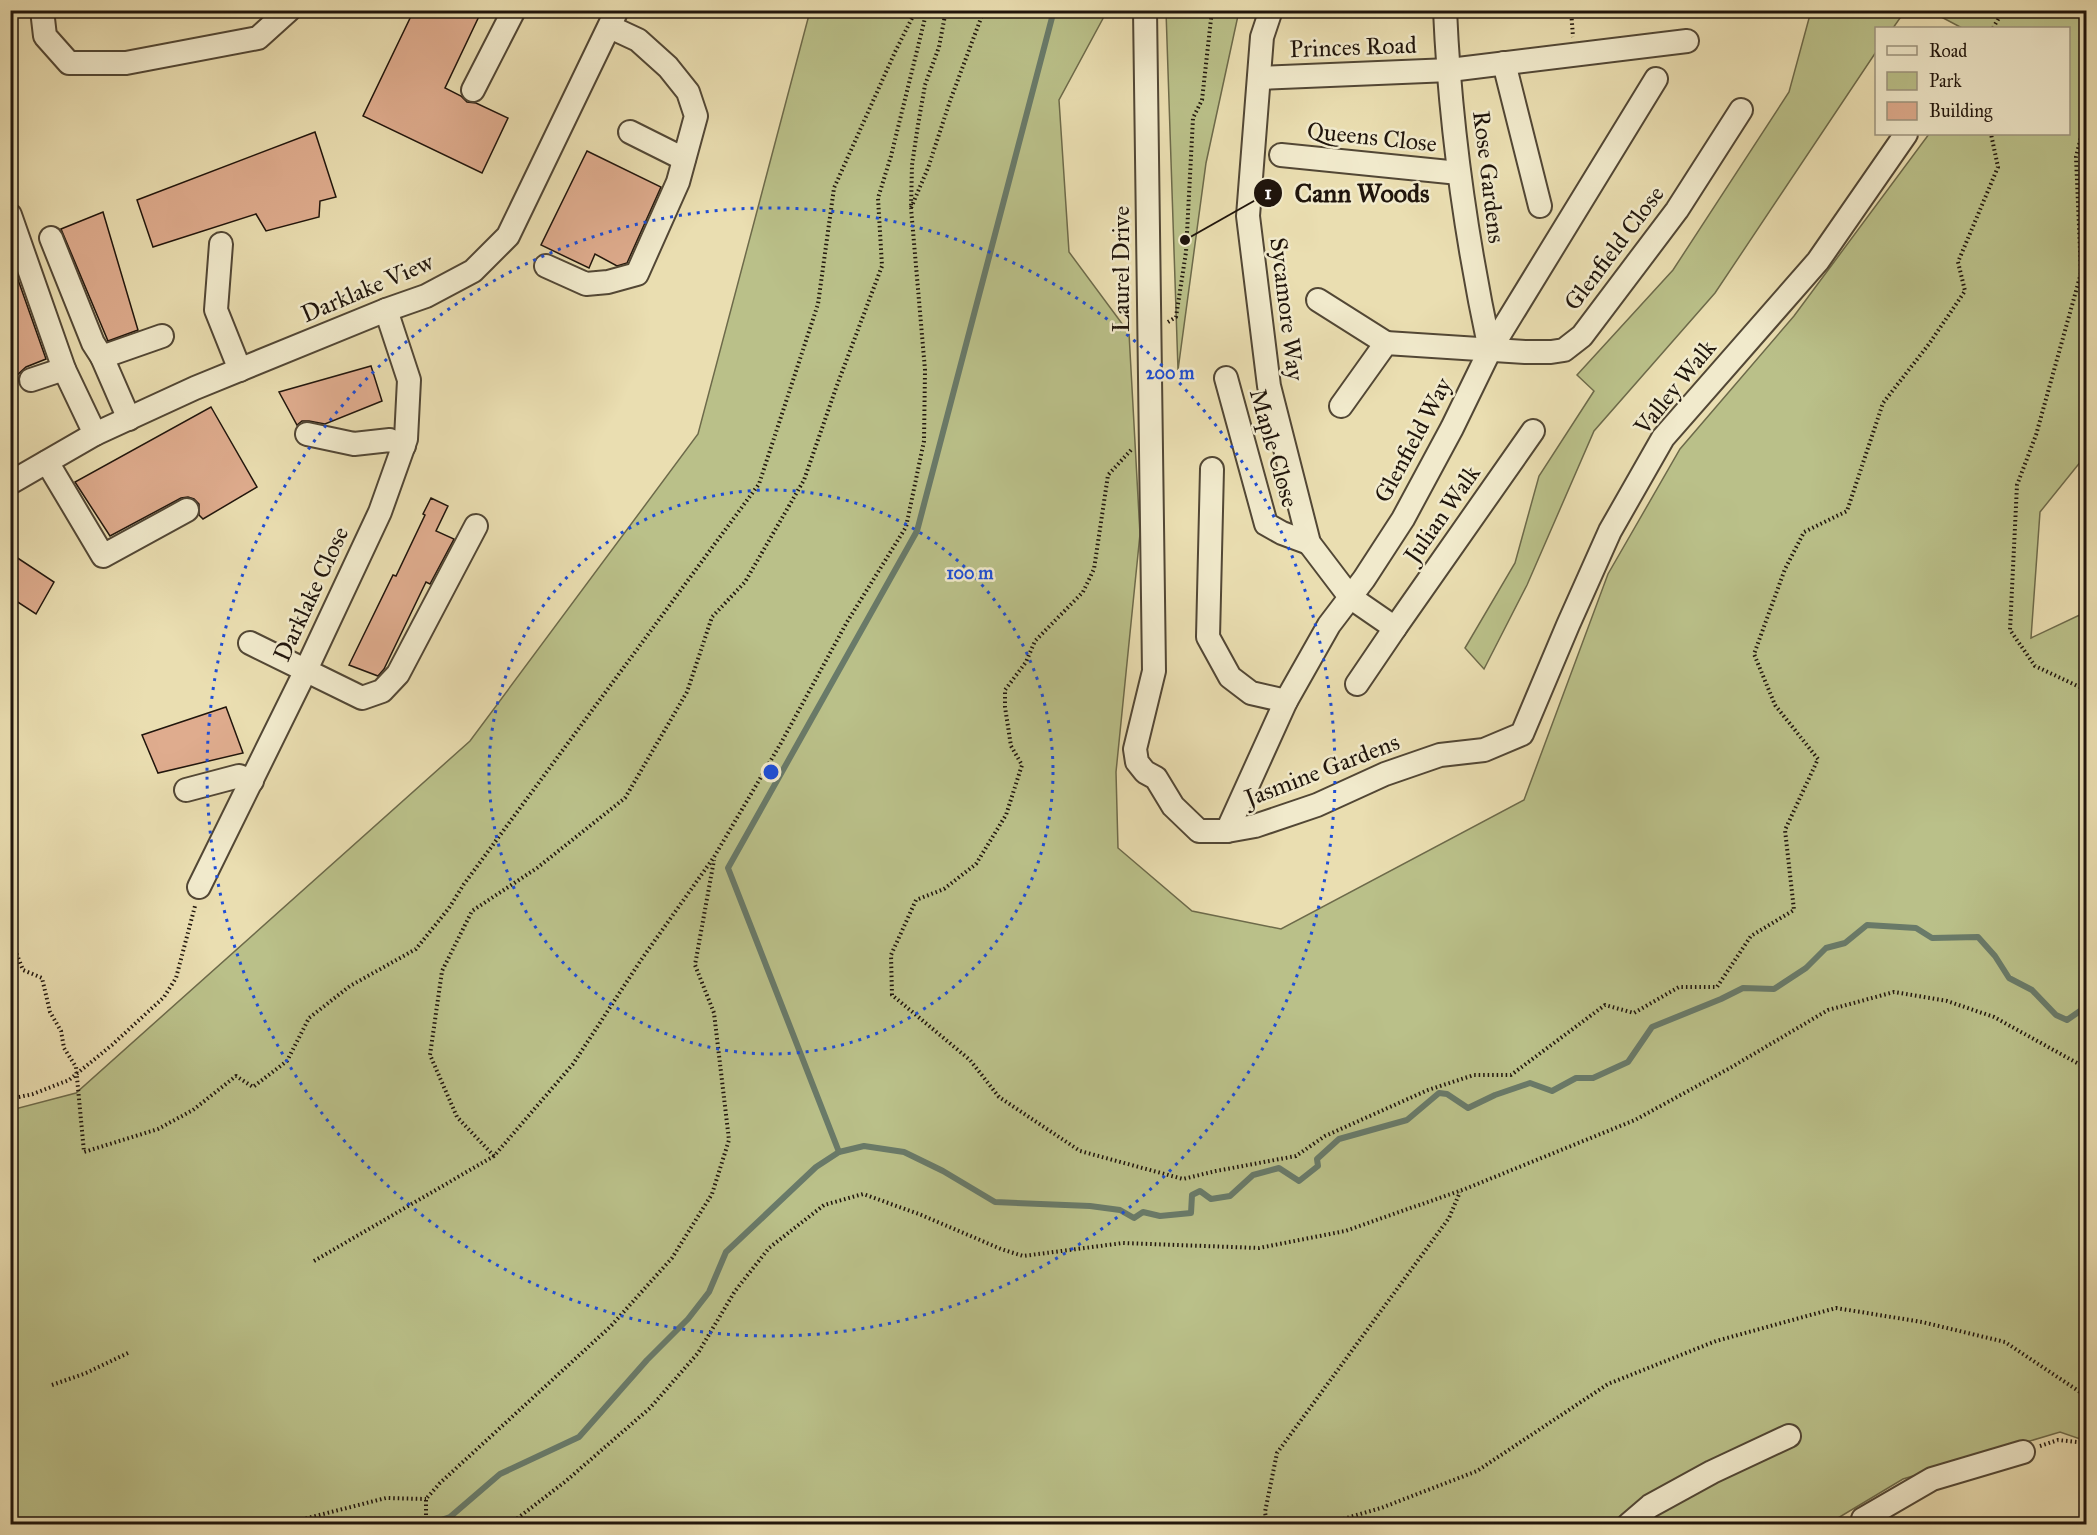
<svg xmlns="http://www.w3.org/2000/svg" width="2097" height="1535" viewBox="0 0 2097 1535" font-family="'IM FELL Great Primer',serif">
<rect width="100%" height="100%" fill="#eadeb1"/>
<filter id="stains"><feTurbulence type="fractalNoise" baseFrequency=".00333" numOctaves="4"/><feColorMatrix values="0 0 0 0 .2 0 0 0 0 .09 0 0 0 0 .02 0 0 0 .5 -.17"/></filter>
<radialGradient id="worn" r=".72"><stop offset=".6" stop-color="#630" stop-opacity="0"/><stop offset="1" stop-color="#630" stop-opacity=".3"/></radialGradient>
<g fill="#bac089" stroke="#6d6a4a" stroke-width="1.5">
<path d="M810,11H1107L1059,100L1069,252L1129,333L1140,534L1116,772L1118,848L1192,911L1281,929L1524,800L1608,574L1680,449L1794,316L1929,134H2068V28H1962L1930,11H2086V455L2040,512L2031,638L2086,612V1441L2060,1432L1903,1479L1828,1524H11V1110L76,1093L470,741L698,434Z"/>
<path d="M1166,11H1239L1206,163L1178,370Z"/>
<path d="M1811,11H1905L1893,28H1876V52L1715,293L1594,431L1527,585L1484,669L1465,648L1515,563L1539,476L1594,391L1577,375L1673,270L1789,92Z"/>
</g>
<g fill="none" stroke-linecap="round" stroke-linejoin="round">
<g stroke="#697a69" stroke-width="6">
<path d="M839,1152L728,868L917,531L1054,10"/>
<path d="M429,1524L450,1517L500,1474L579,1437L647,1360L688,1319L709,1292L726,1252L816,1167L839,1152L864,1146L904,1152L943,1171L995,1202L1090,1206L1120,1210L1134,1218L1143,1212L1160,1216L1191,1213L1192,1195L1200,1191L1211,1199L1230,1196L1253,1175L1279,1168L1299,1181L1318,1166L1317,1159L1339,1139L1407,1120L1439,1093L1447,1094L1468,1108L1495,1095L1530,1083L1552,1091L1576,1078H1593L1628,1062L1652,1027L1721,999L1743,988L1774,989L1806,968L1826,948L1845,943L1867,925L1916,928L1932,938L1978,937L1995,956L2009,978L2032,990L2056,1015L2067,1020L2080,1011H2086"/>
</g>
</g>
<g fill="#dfac8e" stroke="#20150c" stroke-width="1.5">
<path d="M414,10H482L445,88L461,96L467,102L476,103L508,118L482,173L363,116Z"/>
<path d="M315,132L336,197L320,201L319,217L266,231L256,214L153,247L137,200Z"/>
<path d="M587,151L661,187L627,263L617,266L595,254L589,268L541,245Z"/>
<path d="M103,212L138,330L108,341L61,229Z"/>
<path d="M10,257L46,359L26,367L15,377L10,366Z"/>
<path d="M371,366L382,401L325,424L309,421H302L297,425L279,392Z"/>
<path d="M211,407L257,487L203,519L199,515V504L194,499L188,497L181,498L110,536L75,482Z"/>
<path d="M431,498L448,506L436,531L454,539L430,584L426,582L384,669L378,676L349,665L393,575L396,576L425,515L423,514Z"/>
<path d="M10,553L54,582L36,614L10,597Z"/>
<path d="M226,707L243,753L158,773L142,735Z"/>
</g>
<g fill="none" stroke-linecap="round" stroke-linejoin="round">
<defs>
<g id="minor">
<path d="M42,10L45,36L69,63H126L258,38L289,10"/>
<path d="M1145,10L1154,671L1135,749L1137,762L1145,772L1156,778L1173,806L1199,831H1227L1255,826L1317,805L1385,774L1440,755L1484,750L1522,734L1568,625L1610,531L1663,438L1818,261L1906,134"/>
<path d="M1271,10L1262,37L1248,216L1269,386L1309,543L1350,597L1395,628L1533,431"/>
<path d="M1445,10C1450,124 1466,238 1490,350"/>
<path d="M1504,63L1540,206"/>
<path d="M1259,78L1450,70L1687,41"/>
<path d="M473,90L514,10"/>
<path d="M630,132L684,159"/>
<path d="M1281,155L1459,173"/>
<path d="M10,215L64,369"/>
<path d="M51,238L93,343L102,357L129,419"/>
<path d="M221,244L216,310L240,370"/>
<path d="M546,266L586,284L608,282L637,274L678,182L696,116L688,92L668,67L638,40L610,27"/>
<path d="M1318,300L1386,343"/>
<path d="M102,357L162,336"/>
<path d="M1226,378L1266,524L1282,533L1309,543"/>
<path d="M31,380L64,369L95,434"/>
<path d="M1341,406L1386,343L1525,352H1551L1564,350L1582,336L1677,210L1741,110"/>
<path d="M307,434L354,444L390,440L404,446"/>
<path d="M47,462L103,556L187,510"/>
<path d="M1212,469L1208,637L1230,677L1251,693L1286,701"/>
<path d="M10,483L95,434L195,388L386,310L426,296L473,271L508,236L617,10"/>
<path d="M250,643L362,698L382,691L398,674L476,526"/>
<path d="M1357,684L1395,628"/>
<path d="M186,790L239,776L252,781"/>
<path d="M1227,831L1286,701L1329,625L1364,579L1403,519L1452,428L1490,350L1656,79"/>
<path d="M199,887L305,672L380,512L406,439L409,380L386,310"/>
<path d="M1629,1524L1650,1506L1712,1472L1789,1436"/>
<path d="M1866,1524L1863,1519L1932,1479L2023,1452"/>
</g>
</defs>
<use href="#minor" stroke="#524735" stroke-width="26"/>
<g stroke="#20150c" stroke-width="4" stroke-dasharray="1.5 3" stroke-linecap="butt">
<path d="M946,10L939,47L925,85L918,125L912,165L911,208L928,168L950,101L984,10"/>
<path d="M1571,10L1573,37"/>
<path d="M2076,10L2086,20"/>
<path d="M1993,28L2000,16L2009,10"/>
<path d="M2086,117L2076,157L2081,273L2036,435L2017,485L2010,630L2035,666L2086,690"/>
<path d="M1168,322L1176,317L1186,252L1193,118L1202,100L1212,10"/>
<path d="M1131,450L1108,475L1094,569L1083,592L1035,641L1026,662L1005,690V707L1011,746L1022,765L1006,815L976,864L944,889L916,900L891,955L892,995L970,1060L999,1097L1080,1151L1183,1179L1216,1171L1296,1156L1325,1136L1428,1090L1474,1075H1511L1605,1005L1634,1013L1679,987H1717L1751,936L1794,910L1785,830L1818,759L1775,705L1754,654L1785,569L1804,532L1847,511L1883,403L1929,344L1965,291L1958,262L1998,167L1991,134"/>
<path d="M10,937L23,970L42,978L50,1012L61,1031L64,1048L76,1067L84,1152L158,1129L193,1110L236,1076L253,1087L287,1061L309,1018L350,986L416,949L449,908L464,884L759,484L818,304L834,188L895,52L916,10"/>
<path d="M10,1099L33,1094L69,1080L112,1045L164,997L176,978L195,906"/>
<path d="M494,1156L457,1117L430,1055L442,971L472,911L537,868L625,798L687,692L712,617L745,582L804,480L836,388L882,266L878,198L891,156L927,10"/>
<path d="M314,1261L494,1156L573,1064L641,960L714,857L781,743L847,622L906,527L924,441L925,370L911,208"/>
<path d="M52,1385L86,1373L128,1353"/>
<path d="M2040,1446L2058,1440L2086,1443"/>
<path d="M284,1524L386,1498L426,1499"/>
<path d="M426,1524V1499L440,1483L611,1326L672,1258L712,1194L729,1140L714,1013L695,965L714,860"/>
<path d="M510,1524L566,1481L650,1408L698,1353L735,1291L769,1248L824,1205L863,1194L919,1214L1001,1249L1023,1256L1123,1243L1259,1248L1345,1231L1465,1189L1635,1120L1730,1068L1828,1010L1894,992L1947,1001L1994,1017L2086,1068"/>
<path d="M1267,1524L1265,1512L1277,1453L1449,1218L1460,1192"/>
<path d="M1326,1524L1381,1508L1477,1471L1608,1384L1716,1341L1836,1308L1922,1322L2005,1342L2086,1396"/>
</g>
<use href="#minor" stroke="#f1eacc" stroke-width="22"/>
</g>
<g fill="none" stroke="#1d4ed8" stroke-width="3" stroke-dasharray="3 6">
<circle cx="771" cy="772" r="282"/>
<circle cx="771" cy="772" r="564"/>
</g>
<g text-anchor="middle" stroke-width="5" stroke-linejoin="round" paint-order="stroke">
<g font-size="24" fill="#20150c" stroke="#f1eacc">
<text transform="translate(1353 47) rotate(-2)" y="8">Princes Road</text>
<text transform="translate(1372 137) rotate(6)" y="8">Queens Close</text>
<text transform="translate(1489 177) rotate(83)" y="8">Rose Gardens</text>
<text transform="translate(1614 248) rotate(-53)" y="8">Glenfield Close</text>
<text transform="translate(1121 269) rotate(-90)" y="8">Laurel Drive</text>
<text transform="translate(367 288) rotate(-23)" y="8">Darklake View</text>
<text transform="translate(1287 309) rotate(83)" y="8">Sycamore Way</text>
<text transform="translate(1675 387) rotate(-51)" y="8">Valley Walk</text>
<text transform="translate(1413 440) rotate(-62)" y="8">Glenfield Way</text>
<text transform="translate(1274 448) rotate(74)" y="8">Maple Close</text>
<text transform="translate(1442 514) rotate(-55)" y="8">Julian Walk</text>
<text transform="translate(311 594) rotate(-65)" y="8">Darklake Close</text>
<text transform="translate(1322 770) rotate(-21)" y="8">Jasmine Gardens</text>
</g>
</g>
<circle cx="771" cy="772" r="9" fill="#1d4ed8" stroke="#f1eacc" stroke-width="3"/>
<g font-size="18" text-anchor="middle" font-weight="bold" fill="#1d4ed8" stroke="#f1eacc" stroke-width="5" stroke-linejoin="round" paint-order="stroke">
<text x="1170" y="379">200 m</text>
<text x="970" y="579">100 m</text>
</g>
<path fill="none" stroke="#20150c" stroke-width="2" d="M1185 240L1268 193"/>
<g fill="#20150c" stroke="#f1eacc" stroke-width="2">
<circle cx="1185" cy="240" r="6"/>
<circle cx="1268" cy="193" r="15"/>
</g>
<g font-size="18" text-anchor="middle" font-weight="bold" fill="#fff">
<text x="1268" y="199">1</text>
</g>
<g font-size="26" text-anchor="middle" font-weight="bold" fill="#20150c" stroke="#f1eacc" stroke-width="5" stroke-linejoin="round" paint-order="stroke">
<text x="1362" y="202">Cann Woods</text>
</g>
<rect width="2097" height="1535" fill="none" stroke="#eadeb1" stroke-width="36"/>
<rect x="12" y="12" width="2073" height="1511" fill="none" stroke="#20150c" stroke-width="3"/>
<rect x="18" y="18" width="2061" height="1499" fill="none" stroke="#20150c" stroke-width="1.5"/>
<rect x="1875" y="27" width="195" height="108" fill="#f1eacc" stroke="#9d957f" stroke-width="1.5"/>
<rect x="1887" y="46" width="30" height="9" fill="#f1eacc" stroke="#9d957f" stroke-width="1.5"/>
<text x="1929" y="57" font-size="18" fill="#20150c">Road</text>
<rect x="1887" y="72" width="30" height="18" fill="#bac089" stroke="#9d957f" stroke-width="1.5"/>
<text x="1929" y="87" font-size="18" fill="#20150c">Park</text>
<rect x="1887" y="102" width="30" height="18" fill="#dfac8e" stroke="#9d957f" stroke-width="1.5"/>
<text x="1929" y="117" font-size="18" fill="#20150c">Building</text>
<rect width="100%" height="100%" filter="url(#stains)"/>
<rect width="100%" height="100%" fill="url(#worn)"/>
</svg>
